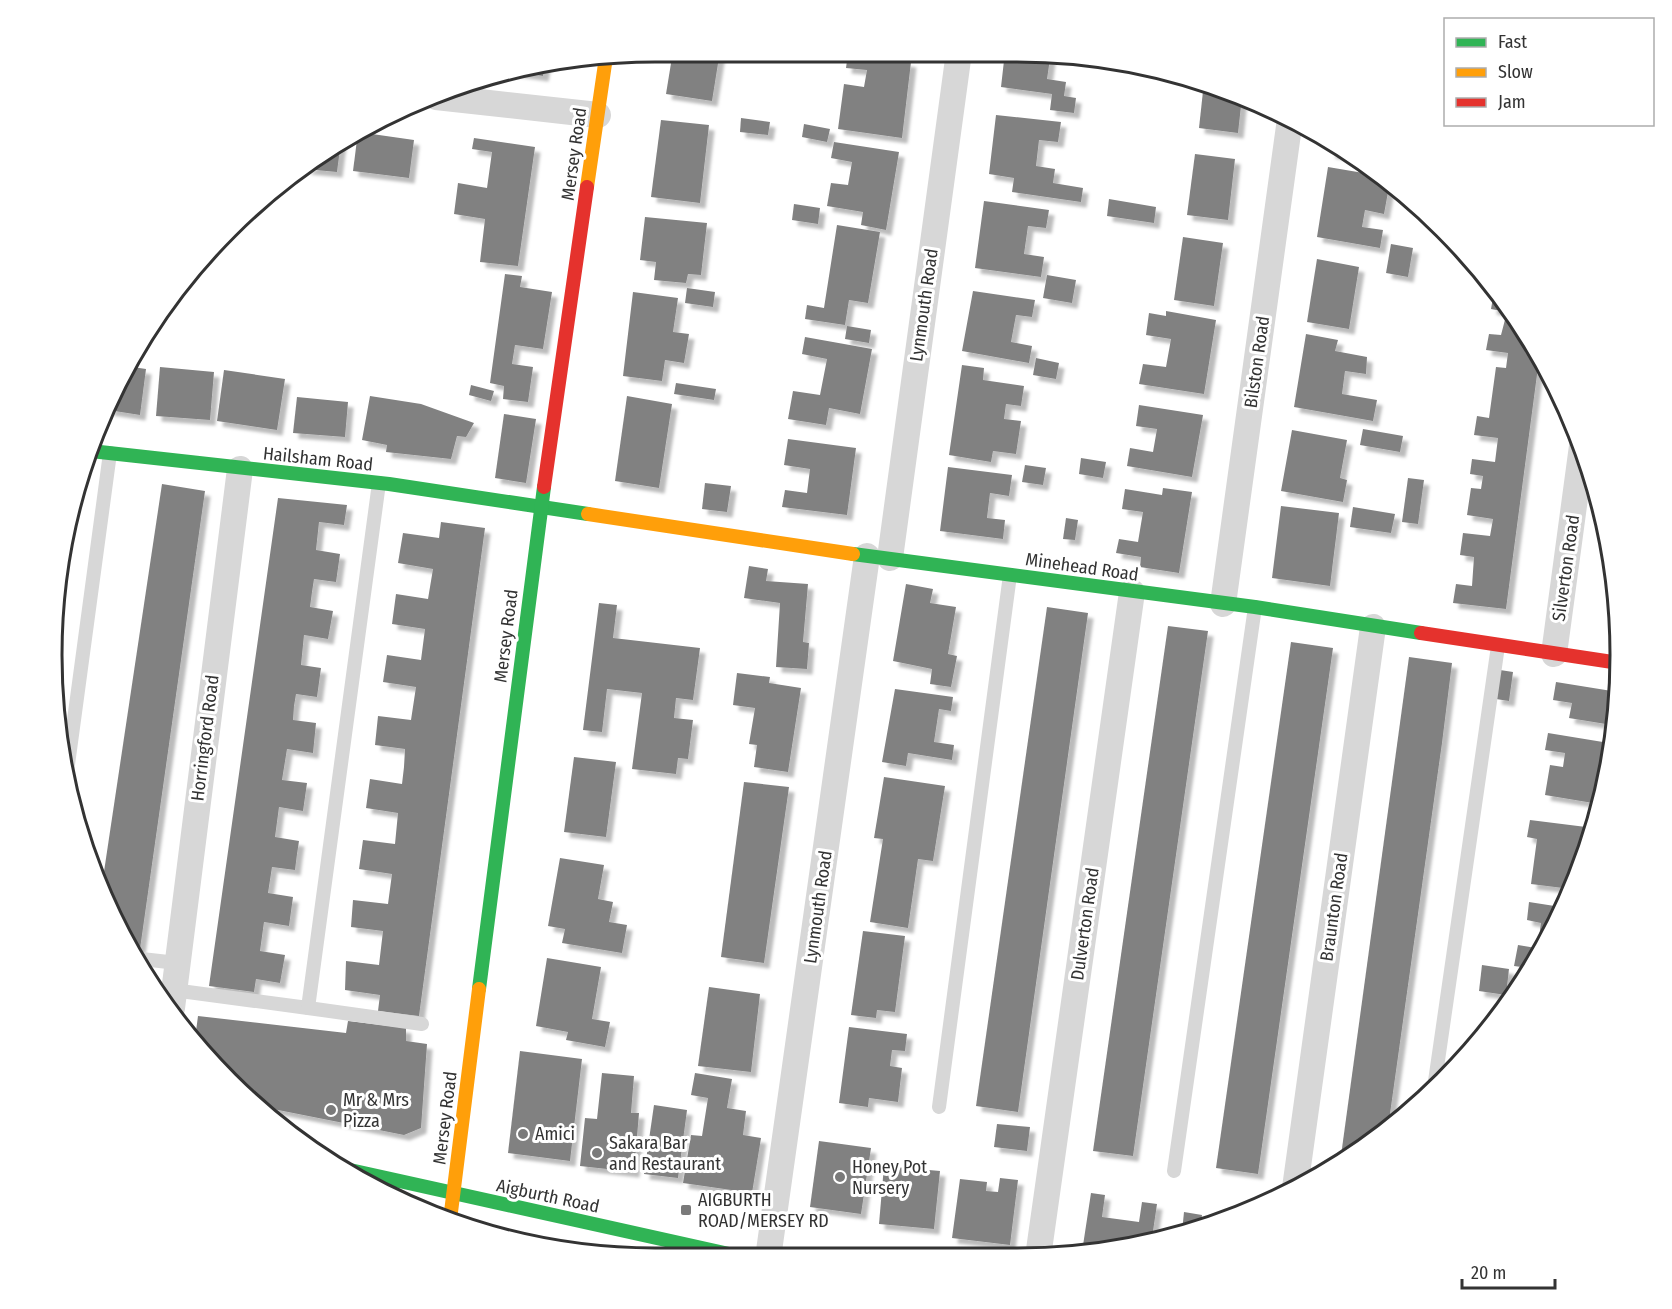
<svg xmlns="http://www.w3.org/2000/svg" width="1672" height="1309" viewBox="0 0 1672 1309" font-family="'Fira Sans Condensed',sans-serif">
<defs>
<filter id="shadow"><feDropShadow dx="5.5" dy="5.5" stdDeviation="1.5" flood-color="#0004"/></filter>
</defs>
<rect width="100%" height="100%" fill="#fff"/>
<g fill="#818181" filter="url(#shadow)">
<path d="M673,51H720L712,101L666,94Z"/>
<path d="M1005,52H1051L1047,79L1066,82L1064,96L1076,98L1074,113L1050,110L1052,94L1001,87Z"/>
<path d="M848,53L911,62L902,138L838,129L844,84L864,87L867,70L846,68Z"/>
<path d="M545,65L543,76L508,71V70Z"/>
<path d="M1204,82L1242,97L1238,133L1199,128Z"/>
<path d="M996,115L1061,122L1058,142L1039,140L1036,166L1055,169L1053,183L1083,188L1081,202L1012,192L1014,178L989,174Z"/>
<path d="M741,118L770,122L768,135L740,132Z"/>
<path d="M661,120L709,125L700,203L651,197Z"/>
<path d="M804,124L830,129L827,142L802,137Z"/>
<path d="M358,132L414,140L409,178L353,171Z"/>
<path d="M474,138L535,147L518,266L480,262L485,219L454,214L458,183L487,188L492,152L472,149Z"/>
<path d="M341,141L337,172L305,169L312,163Z"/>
<path d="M1332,141L1357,157L1330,153Z"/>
<path d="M834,142L899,152L886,230L861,225L863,212L827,206L831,183L848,185L852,162L831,158Z"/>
<path d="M1195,154L1235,159L1228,220L1187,215Z"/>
<path d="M1328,167L1387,177L1390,181L1384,214L1365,210L1362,227L1383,230L1380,248L1317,237Z"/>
<path d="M1109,199L1156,207L1154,223L1107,216Z"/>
<path d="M984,201L1049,210L1046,228L1028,226L1024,254L1044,257L1041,277L975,268Z"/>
<path d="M794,204L820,208L818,224L792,220Z"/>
<path d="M645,217L707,223L701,275L688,274L686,283L654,280L656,262L640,260Z"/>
<path d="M837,225L880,232L868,303L849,300L845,325L805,319L807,305L824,308Z"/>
<path d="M1183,237L1223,243L1214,306L1174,300Z"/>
<path d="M1391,244L1413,248L1408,277L1386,273Z"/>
<path d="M1317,259L1359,267L1349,329L1307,322Z"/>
<path d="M505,274L522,276L520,287L552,292L543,349L515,345L512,364L533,367L528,402L503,399L504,386L490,383Z"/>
<path d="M1047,275L1076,280L1072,303L1043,298Z"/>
<path d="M687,288L715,292L713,307L685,303Z"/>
<path d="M973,291L1035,300L1032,317L1016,315L1011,342L1032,346L1029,363L962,351Z"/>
<path d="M633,292L678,298L673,332L689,334L684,363L665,360L662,381L623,376Z"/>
<path d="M1494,292L1497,293L1540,352L1506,609L1453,603L1456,584L1472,586L1474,557L1460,555L1463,533L1490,536L1493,519L1467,515L1471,488L1481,489L1483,476L1470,474L1472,459L1495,462L1498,438L1474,435L1477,416L1489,418L1496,367L1506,368L1508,353L1486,350L1489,334L1501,335L1507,312L1491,309Z"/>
<path d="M1166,311L1216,320L1204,394L1139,384L1143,364L1166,367L1171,339L1146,335L1149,313L1166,316Z"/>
<path d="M847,326L871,330L869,343L845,339Z"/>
<path d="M1306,334L1338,340L1335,351L1367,357L1366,374L1345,371L1342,394L1377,400L1373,421L1294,407Z"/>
<path d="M805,337L872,349L860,414L829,408L826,425L788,419L793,391L820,395L827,359L802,354Z"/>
<path d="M1036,358L1059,363L1056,379L1033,375Z"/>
<path d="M962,365L984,368L983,380L1024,386L1021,406L1006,404L1004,419L1021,421L1016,454L993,451L991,462L949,455Z"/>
<path d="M126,366L146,369L140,415L108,410Z"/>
<path d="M160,367L214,372L210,420L156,416Z"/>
<path d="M224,370L285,379L277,430L217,421Z"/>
<path d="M676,383L716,389L714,400L674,394Z"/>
<path d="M471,385L494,391L491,401L469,395Z"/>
<path d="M370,396L421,404L474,423L466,437L457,436L451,459L386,452L387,445L362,440Z"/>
<path d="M627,396L672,404L659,488L615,481Z"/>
<path d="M297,397L348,402L345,437L293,433Z"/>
<path d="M1139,405L1203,415L1192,477L1127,466L1130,448L1153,452L1157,429L1136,426Z"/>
<path d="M504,414L536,419L526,483L495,478Z"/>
<path d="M1363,429L1403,436L1400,452L1360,445Z"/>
<path d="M1292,430L1347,440L1340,478L1347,480L1343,502L1281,491Z"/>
<path d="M788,439L856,448L847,515L782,507L785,490L807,493L810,469L784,465Z"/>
<path d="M1081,458L1106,462L1103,478L1079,474Z"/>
<path d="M1025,465L1046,468L1043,485L1022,482Z"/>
<path d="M948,467L1012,475L1009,496L990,493L987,518L1005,520L1003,539L940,531Z"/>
<path d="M1408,478L1424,480L1418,524L1402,522Z"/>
<path d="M705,483L731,486L727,512L702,509Z"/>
<path d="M162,484L205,491L140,949L128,948L102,885Z"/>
<path d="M1163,488L1192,492L1179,573L1140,567L1141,557L1116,553L1119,539L1138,542L1143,512L1122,509L1125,489L1162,495Z"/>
<path d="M278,498L347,505L344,525L319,522L316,550L340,554L336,582L314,579L312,592L310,607L333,611L328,639L304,635L301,665L321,668L317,697L296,694L294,706L293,720L316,723L313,753L287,749L282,780L307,783L303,811L279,807L275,837L299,841L297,854L295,870L272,867L268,893L293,897L289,926L264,922L260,951L285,955L280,983L256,979L254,992L209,986Z"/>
<path d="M1281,506L1339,513L1330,586L1272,578Z"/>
<path d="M1353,507L1395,514L1391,533L1350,527Z"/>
<path d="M1066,518L1078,520L1075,540L1063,539Z"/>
<path d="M441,522L485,528L419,1016L378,1011L380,995L345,990L346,961L379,965L383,931L351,927L353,900L388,904L392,874L359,869L363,840L395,844L398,813L366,808L370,779L402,784L404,767L405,749L375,745L378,716L411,720L416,687L383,682L387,655L421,660L425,629L392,624L396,594L428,599L433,569L398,563L403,533L439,538Z"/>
<path d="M749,566L768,569L766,581L808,584L803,642L809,643L807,669L776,667L780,603L744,598Z"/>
<path d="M906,584L933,589L930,603L956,607L948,654L957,656L951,687L930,684L932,669L893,661Z"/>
<path d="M1615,584H1616L1617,623L1610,622Z"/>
<path d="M599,603L617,605L613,638L700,648L693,700L676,698L674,718L693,720L688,759L678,758L676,774L632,769L642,693L607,689L602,732L583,730Z"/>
<path d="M1047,607L1088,613L1018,1112L976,1106Z"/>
<path d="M1168,626L1208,631L1133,1156L1093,1151Z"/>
<path d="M1291,642L1333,648L1258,1174L1216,1168Z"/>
<path d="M1409,657L1452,663L1442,743L1388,1128L1340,1163Z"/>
<path d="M1500,670L1513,672L1509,701L1496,699Z"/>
<path d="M737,673L770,677L769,683L801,688L788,772L754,767L757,745L749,744L755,708L733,705Z"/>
<path d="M1556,682L1618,692L1612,725L1569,718L1572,703L1553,700Z"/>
<path d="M895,689L953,697L951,711L939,709L934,742L954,745L952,760L908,753L906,766L882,762Z"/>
<path d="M1548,733L1609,743L1599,804L1545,795L1550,765L1563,767L1565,753L1545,750Z"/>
<path d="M574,757L616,762L606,837L564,832Z"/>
<path d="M884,777L945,786L933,861L918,859L908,928L870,922L883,839L874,838Z"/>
<path d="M744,782L789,787L764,963L721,957Z"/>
<path d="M1530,820L1594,828L1571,889L1531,884L1537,839L1527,837Z"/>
<path d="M560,858L604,865L598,899L613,902L609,922L627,925L622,953L562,943L565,929L548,926Z"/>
<path d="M1562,899L1567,900L1559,921L1530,968L1514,966L1518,945L1536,948L1539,937L1541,923L1527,920L1529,902L1561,907Z"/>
<path d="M863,931L905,936L895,1012L877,1010L876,1018L851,1015Z"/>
<path d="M547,958L601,967L592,1019L610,1022L605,1047L566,1040L568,1032L536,1026Z"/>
<path d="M1482,965L1509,969L1506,995L1479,991Z"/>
<path d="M709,987L760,994L751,1072L698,1066Z"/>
<path d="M198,1016L346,1033L348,1021L406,1028V1041L427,1044L421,1128L404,1135L258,1106L228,1081L195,1039Z"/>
<path d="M849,1027L907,1034L905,1051L892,1050L890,1066L902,1068L898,1102L869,1098L868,1107L839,1103Z"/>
<path d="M520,1051L582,1059L570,1161L508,1153Z"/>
<path d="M602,1073L634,1076L631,1113H639L634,1172L580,1166L585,1118L597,1119Z"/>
<path d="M695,1073L732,1079L727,1108L746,1111L743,1135L761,1138L752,1193L683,1183L691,1135L702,1136L708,1098L691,1095Z"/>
<path d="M654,1105L687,1110L678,1178L644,1174Z"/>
<path d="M997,1124L1030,1127L1027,1151L994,1147Z"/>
<path d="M819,1141L871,1148L861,1214L810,1207Z"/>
<path d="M884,1166L940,1171L934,1229L879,1224Z"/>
<path d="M1000,1178L1018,1180L1010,1245L952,1238L960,1179L987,1182L986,1191L998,1192Z"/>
<path d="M1091,1193L1105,1195L1102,1217L1139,1222L1142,1202L1157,1204L1152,1238L1082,1252Z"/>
<path d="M1184,1212L1202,1215L1200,1228L1182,1232Z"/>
</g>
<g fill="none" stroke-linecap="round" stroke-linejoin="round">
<g stroke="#d7d7d7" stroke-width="14">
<path d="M67,772L110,453"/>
<path d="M133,958L177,963"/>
<path d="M173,990L308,1008L379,483"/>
<path d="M308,1008L422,1024"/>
<path d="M1434,1088L1498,646"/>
<path d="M939,1107L1010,575"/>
<path d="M1174,1171L1255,607"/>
</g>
<g stroke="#d7d7d7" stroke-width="26">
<path d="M436,97L598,115"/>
<path d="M890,558L959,52"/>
<path d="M1223,604L1290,119"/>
<path d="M1554,654L1582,446"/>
<path d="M172,1008L240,469"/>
<path d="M1295,1188L1373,627"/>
<path d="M1038,1257L1132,592"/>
<path d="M768,1258L867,556"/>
</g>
<g stroke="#30b455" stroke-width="14">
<path d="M91,451L389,484L588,514"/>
<path d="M853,554L1255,607L1421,633"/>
<path d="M479,989L544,487"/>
<path d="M341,1168L747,1258"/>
</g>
<g stroke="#ff9f0a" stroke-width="14">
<path d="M587,187L606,57"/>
<path d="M588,514L853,554"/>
<path d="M450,1220L479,989"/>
</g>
<g stroke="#e5322d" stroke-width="14">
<path d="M544,487L587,187"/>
<path d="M1421,633L1619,663"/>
</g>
</g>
<g fill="#7a7a7a" stroke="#fff" stroke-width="2">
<circle cx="331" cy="1110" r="6"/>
<circle cx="523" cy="1134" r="6"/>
<circle cx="597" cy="1153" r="6"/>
<circle cx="840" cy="1177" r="6"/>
<rect x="680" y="1204" width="12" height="12" rx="3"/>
</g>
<g text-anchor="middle" stroke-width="6" stroke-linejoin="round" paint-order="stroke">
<g font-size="18" fill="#333" stroke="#fff">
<text transform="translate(574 154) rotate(-82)" y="6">Mersey Road</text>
<text transform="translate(924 305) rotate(-82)" y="6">Lynmouth Road</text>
<text transform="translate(1257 362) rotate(-82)" y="6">Bilston Road</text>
<text transform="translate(318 459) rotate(6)" y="6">Hailsham Road</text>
<text transform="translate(1082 567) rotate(8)" y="6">Minehead Road</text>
<text transform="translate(1566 568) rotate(-82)" y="6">Silverton Road</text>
<text transform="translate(506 636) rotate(-83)" y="6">Mersey Road</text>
<text transform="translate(205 738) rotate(-83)" y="6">Horringford Road</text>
<text transform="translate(818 907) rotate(-82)" y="6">Lynmouth Road</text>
<text transform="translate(1334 907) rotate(-82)" y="6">Braunton Road</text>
<text transform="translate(1085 924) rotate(-82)" y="6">Dulverton Road</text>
<text transform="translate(445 1118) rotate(-83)" y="6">Mersey Road</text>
<text transform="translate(548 1196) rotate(12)" y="6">Aigburth Road</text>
</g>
<g font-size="18" fill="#333" stroke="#fff" text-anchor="start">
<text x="343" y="1106">Mr &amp; Mrs<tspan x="343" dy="21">Pizza</tspan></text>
<text x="535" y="1140">Amici</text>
<text x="609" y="1149">Sakara Bar<tspan x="609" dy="21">and Restaurant</tspan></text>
<text x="852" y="1173">Honey Pot<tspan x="852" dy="21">Nursery</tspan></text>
<text x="698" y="1206">AIGBURTH<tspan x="698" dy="21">ROAD/MERSEY RD</tspan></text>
</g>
</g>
<path d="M0 0H1672V1309H0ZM655 62H1017A593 593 0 0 1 1610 655V655A593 593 0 0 1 1017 1248H655A593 593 0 0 1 62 655V655A593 593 0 0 1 655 62Z" fill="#fff" fill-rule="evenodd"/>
<path fill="none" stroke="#333" stroke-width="3" d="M655 62H1017A593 593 0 0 1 1610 655V655A593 593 0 0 1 1017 1248H655A593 593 0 0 1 62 655V655A593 593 0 0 1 655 62Z"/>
<rect x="1444" y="18" width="210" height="108" fill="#ffffff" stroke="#adadad" stroke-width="1.5"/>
<rect x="1456" y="38" width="30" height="9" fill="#30b455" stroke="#adadad" stroke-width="1.5"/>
<text x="1498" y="48" font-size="18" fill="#333333">Fast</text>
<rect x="1456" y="68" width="30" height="9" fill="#ff9f0a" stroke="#adadad" stroke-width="1.5"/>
<text x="1498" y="78" font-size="18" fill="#333333">Slow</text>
<rect x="1456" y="98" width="30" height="9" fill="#e5322d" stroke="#adadad" stroke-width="1.5"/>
<text x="1498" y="108" font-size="18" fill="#333333">Jam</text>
<path d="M1462 1279v9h93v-9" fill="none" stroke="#333333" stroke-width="3"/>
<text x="1471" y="1279" font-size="18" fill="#333333" stroke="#ffffff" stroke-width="4.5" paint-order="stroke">20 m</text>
</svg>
